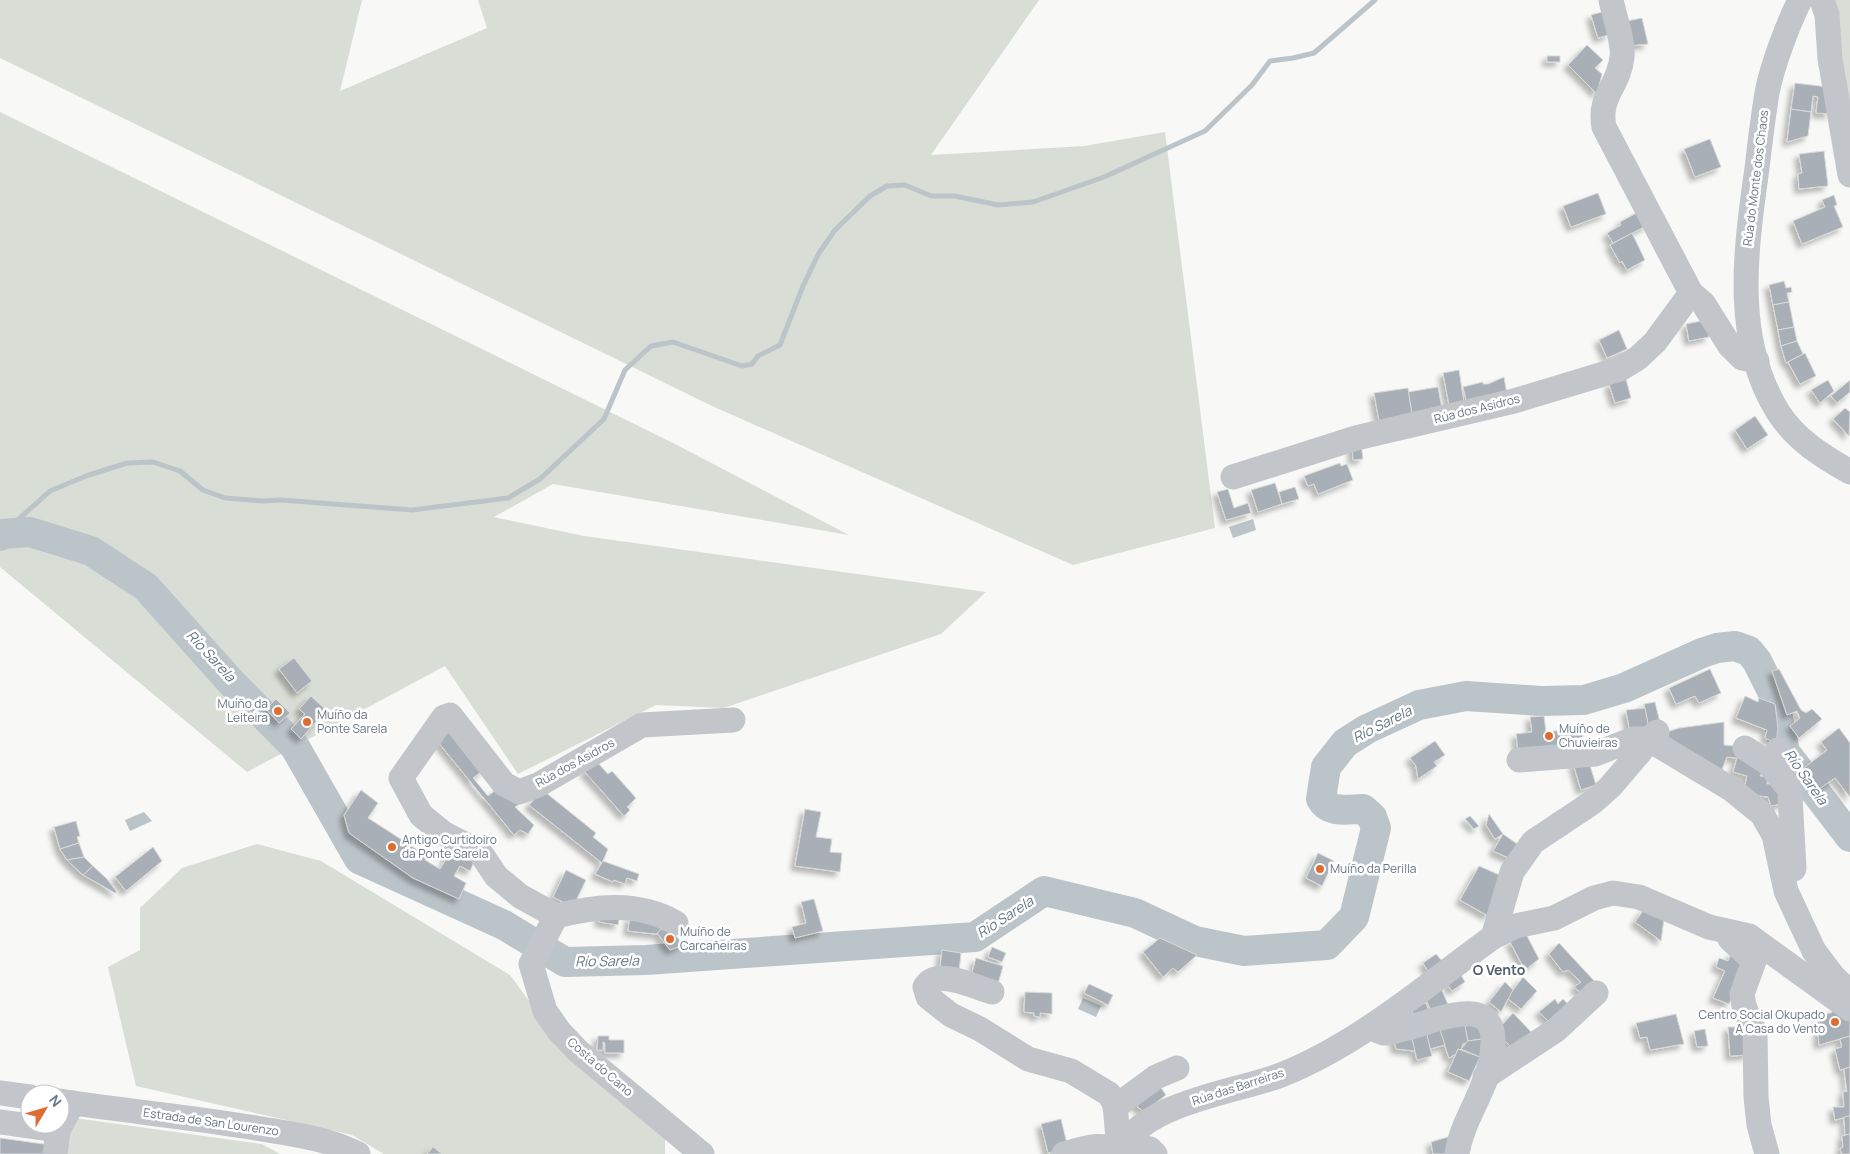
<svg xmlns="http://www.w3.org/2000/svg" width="1850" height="1154" viewBox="0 0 1850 1154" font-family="Manrope,sans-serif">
<defs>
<filter id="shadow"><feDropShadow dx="-4.5" dy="4.5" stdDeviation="2.5" flood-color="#0004"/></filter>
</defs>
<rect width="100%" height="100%" fill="#f8f9f6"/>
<g fill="#d8ddd5">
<path d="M0,0H362L340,91L487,28L478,0H1039L931,155L1084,146L1165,132L1215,528L1073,565L712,406L0,58Z"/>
<path d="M1835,0H1850V138Z"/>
<path d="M0,112L675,444L849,535L553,484L494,517L584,536L986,592L941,634L724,708L656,705L518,774L445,666L247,772L0,567Z"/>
<path d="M257,844L321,861L510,975L558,1040L665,1134V1154H384L352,1135L136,1086L108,967L140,950V908L182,868Z"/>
<path d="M75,1118L262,1144L280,1154H66V1134Z"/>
</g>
<g fill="#bbc4c9">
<path d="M1253,519L1256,530L1233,538L1229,527Z"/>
<path d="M144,812L152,821L130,831L125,820Z"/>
<path d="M1083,998L1101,1006L1096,1017L1078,1009Z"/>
</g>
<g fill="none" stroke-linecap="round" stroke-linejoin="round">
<path stroke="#bbc4c9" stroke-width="5" d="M2,534L50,491L86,476L127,463L153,462L180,471L203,490L225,498L263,501L281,500L412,510L508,498L540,479L604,419L625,370L651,346L673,342L742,366L752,364L758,356L780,345L803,286L819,253L835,230L870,196L887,186L905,185L931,196H955L998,205L1033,202L1104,177L1205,131L1252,85L1270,61L1293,58L1314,53L1375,0"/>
<path stroke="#bbc4c9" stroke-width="30" d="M0,536L2,534L30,532L91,551L146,587L230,681L295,747L359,859L504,925L565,962L646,960L975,937L1044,891L1135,913L1195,941L1244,951L1327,945L1354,917L1376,828L1372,817L1363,809C1348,809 1330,814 1321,799L1326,767L1345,743L1367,729L1419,705L1466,696L1541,701L1584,700L1624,688L1702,653L1717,648L1735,646L1749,651L1757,661L1773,693L1785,752L1850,837"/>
</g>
<g fill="#a8afb6" stroke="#dadad8" filter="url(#shadow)">
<path d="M1602,12L1609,35L1598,38L1591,15Z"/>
<path d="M1642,18L1648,44L1628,46L1622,22Z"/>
<path d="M1587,45L1603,60L1595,68L1602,74L1597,94L1568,65Z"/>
<rect x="1547" y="56" width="13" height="6"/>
<path d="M1795,83L1828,87L1830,114L1816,113L1818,97L1813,96L1811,112L1791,109Z"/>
<path d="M1791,109L1811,112L1808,136L1787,142Z"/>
<path d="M1710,139L1721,167L1695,177L1684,149Z"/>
<path d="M1824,151L1828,186L1799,189L1798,174L1802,173L1799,154Z"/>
<path d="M1598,193L1606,214L1571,227L1563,206Z"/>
<path d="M1834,195L1837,205L1834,206L1843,227L1802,244L1793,221L1825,207L1822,200Z"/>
<path d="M1640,211L1648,225L1613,243L1607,233L1621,225L1620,222Z"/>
<path d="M1632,233L1645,260L1627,270L1622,261L1620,263L1610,245Z"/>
<path d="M1784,281L1786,288L1791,287L1792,292L1787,293L1789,302L1773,305L1769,285Z"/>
<path d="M1789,302L1794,327L1778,330L1773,305Z"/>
<path d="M1706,320L1709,337L1689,341L1686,324Z"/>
<path d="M1794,327L1797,341L1781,346L1778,330Z"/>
<path d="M1619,330L1627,349L1607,358L1599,340Z"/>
<path d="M1797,341L1803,354L1786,363L1781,346Z"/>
<path d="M1805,353L1816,376L1800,384L1788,362Z"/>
<path d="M1459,370L1464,403L1449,405L1443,373Z"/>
<path d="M1504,377L1507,395L1467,403L1463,387L1483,382V384H1488Z"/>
<path d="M1626,379L1631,398L1615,403L1609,384Z"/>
<path d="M1828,380L1834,391L1820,403L1811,390Z"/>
<path d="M1850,380V392L1837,403L1831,396Z"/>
<path d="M1438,387L1442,409L1412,414L1408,392Z"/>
<path d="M1408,388L1412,415L1380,426L1374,393Z"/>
<path d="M1845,408L1850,412L1849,436L1833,419Z"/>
<path d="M1755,416L1768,435L1747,449L1735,430Z"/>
<path d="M1361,444L1363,459L1353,460L1352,445Z"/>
<path d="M1340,463L1341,466L1347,464L1353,480L1318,494L1314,484L1308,486L1304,476Z"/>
<path d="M1275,483L1282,504L1258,512L1251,490Z"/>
<path d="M1295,487L1299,499L1282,504L1279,492Z"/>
<path d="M1228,489L1234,508L1248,503L1251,513L1226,520L1217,492Z"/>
<path d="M294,658L312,681L297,693L279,669Z"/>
<path d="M1710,669L1721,693L1699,703L1695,696L1676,704L1669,688Z"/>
<path d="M1779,669L1801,710L1806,713L1812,709L1822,719L1799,738L1790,726L1800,718L1797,711L1787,715L1772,671Z"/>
<path d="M311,696L326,710L301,739L291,729L305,714L299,709Z"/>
<path d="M1745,696L1758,702L1759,698L1775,704L1778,729L1776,743L1765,738L1767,730L1736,718Z"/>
<path d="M276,699L290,713L279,723L266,709Z"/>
<path d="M1655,702L1661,727L1649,729L1644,704Z"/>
<path d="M1645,708L1649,729L1630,733L1626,710Z"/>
<path d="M1544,716L1546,732L1582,728L1583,737L1575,739L1576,751H1518L1516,734L1532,732L1530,717Z"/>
<path d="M1724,722V745L1735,746L1767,766L1760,776L1768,777L1767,784L1780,783L1785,803L1771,806L1768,797L1743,794L1747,776L1733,772L1737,758L1727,757L1719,777L1661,734L1679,728Z"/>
<path d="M452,726L485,769L473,778L488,796L500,787L521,803L515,807L534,825L528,834L520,830L514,835L438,742Z"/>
<path d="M1839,728L1850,743V797L1835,778L1819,789L1804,768L1827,750L1821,742Z"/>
<path d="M1435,741L1445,755L1434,762L1437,766L1418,779L1416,766L1410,758Z"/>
<path d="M1588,759L1596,785L1581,790L1573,763Z"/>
<path d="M596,761L608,774L612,771L636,798L627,807L630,810L624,816L584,771Z"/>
<path d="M361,790L378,803L368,818L427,856L425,860L440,869L448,856L442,853L449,842L477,855L470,871L460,866L454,876L466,883L459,899L413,878L349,833L344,815Z"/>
<path d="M545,792L596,833L593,837L608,849L602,863L529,805L539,794Z"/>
<path d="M805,809L821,812L816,837L832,839L830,852L842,853L840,872L795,866Z"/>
<path d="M1489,814L1503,834L1495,839L1486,825Z"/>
<path d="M1470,816L1479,826L1474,829L1465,819Z"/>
<path d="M76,821L80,836L77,837L79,843L60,849L54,827Z"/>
<path d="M1503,834L1520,846L1511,859L1493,851Z"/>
<path d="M79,843L84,857L67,860L60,849Z"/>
<path d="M153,847L162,861L126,891L115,877Z"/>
<path d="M1318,853L1334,861L1322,886L1306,878Z"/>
<path d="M84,857L93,866L83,875L67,860Z"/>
<path d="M603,861L639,874L637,881L627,878L625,884L614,880L613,882L595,874Z"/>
<path d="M93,866L107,879L117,892L115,893L83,875Z"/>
<path d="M1479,866L1504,877L1488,916L1460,900Z"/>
<path d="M566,870L586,880L573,907L553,897Z"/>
<path d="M814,899L823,931L795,938L792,927L806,923L801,902Z"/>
<path d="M1645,908L1664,919L1661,941L1635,922Z"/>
<path d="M600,912L620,915L618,925L599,922Z"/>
<path d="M630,916L668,924L656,934L628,931Z"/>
<path d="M667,924L683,945L670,950L657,933Z"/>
<path d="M1526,934L1539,959L1525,970L1510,942Z"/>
<path d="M1160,938L1197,955L1178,972L1173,968L1163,977L1143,952Z"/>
<path d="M1559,943L1598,985L1585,996L1574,987L1581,982L1568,970L1563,972L1549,954Z"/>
<path d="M992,947L1006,953L1002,962L988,957Z"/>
<path d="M942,950L961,953L959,972L940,969Z"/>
<path d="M1732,952L1746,960L1729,1004L1713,998L1725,971L1716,967L1719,958L1728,961Z"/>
<path d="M1436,954L1443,962L1429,973L1423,963Z"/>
<path d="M976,958L1003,966L998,984L971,976Z"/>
<path d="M1461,975L1465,982L1452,991L1447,984Z"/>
<path d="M1523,977L1537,991L1521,1009L1507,998Z"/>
<path d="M1505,982L1513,990L1501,1012L1489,1002Z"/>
<path d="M1089,984L1113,995L1108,1005L1084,993Z"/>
<path d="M1442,990L1449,1007L1432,1013L1425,997Z"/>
<path d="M1025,992L1052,993V1014L1040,1013V1017L1034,1016V1013L1024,1012Z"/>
<path d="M1555,999L1558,1004L1563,999L1573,1010L1554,1027L1539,1012Z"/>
<path d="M1426,1003L1432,1019L1416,1024L1411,1008Z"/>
<path d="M1838,1007L1850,1015V1036L1819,1045L1818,1030H1822L1817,1014L1831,1013Z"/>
<path d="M1513,1013L1535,1036L1517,1053L1499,1035L1501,1026Z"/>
<path d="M1676,1014L1684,1044L1650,1050L1647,1037L1640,1038L1636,1023Z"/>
<path d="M1465,1024L1468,1042L1463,1044L1461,1050L1458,1049L1456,1054L1449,1058L1439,1029Z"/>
<path d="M1480,1024L1482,1039L1468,1041L1465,1026Z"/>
<path d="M1728,1027H1747L1748,1055L1730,1056Z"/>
<path d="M1705,1029L1708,1046L1697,1047L1694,1031Z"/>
<path d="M1440,1030L1445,1045L1430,1049L1426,1033Z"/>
<path d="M1426,1031L1432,1056L1417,1060L1411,1035Z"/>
<path d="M1411,1035L1415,1051L1396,1049L1393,1036Z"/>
<path d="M598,1036H609V1040H624V1053H605V1043L603,1042V1050H597Z"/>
<path d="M1850,1036V1067L1840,1070L1835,1049L1842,1047L1840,1039Z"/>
<path d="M1482,1039L1480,1057L1461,1049L1468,1041Z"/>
<path d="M1458,1049L1480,1057L1469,1081L1448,1072Z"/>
<path d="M1850,1067V1116L1835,1120L1833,1107H1844L1843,1091L1847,1092L1844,1069Z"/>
<path d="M1157,1082L1166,1095L1144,1112L1130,1101Z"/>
<path d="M1850,1116V1134L1845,1135L1844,1117Z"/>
<path d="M1061,1119L1068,1148L1048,1153L1041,1124Z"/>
<path d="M1850,1134V1154H1842L1840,1149L1843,1147L1842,1136Z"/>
<path d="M1448,1137L1449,1154H1433L1431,1142Z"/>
<path d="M0,1138L51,1145L50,1154H0Z"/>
<path d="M433,1147L442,1154H427Z"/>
</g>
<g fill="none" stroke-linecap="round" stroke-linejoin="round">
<g stroke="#c2c5c9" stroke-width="25">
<path d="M1611,0C1614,15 1624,43 1622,57C1619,87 1598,95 1604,127L1691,293L1703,303L1730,346L1742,358L1757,361"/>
<path d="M1800,0C1788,24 1772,66 1767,93C1763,117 1760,143 1757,168C1746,249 1732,338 1778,412C1796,440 1822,456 1850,472"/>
<path d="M1822,0L1827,15L1830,59L1850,175"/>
<path d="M1233,477L1356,438L1514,401L1620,369L1638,358L1655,342L1691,293"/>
<path d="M1745,748L1768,763L1785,784"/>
<path d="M1778,750L1789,778L1794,869"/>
<path d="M1519,760L1595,754L1634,739H1648L1731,789L1762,814L1774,835L1786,891L1814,951L1833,976L1850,993"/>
<path d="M556,916L531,964L545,1011L559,1031L578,1051L702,1154"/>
<path d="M676,923C638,901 596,906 556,916L520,896L496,876L480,852L443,833L421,815L401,778L444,717L450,715L504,784L519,792L538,785L642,725L733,720"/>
<path d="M1493,937L1512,872L1533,842L1593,802L1610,787L1640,752L1648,739L1657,732"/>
<path d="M1730,939L1754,961L1742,994L1744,1006L1755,1033L1756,1097L1759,1125L1767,1154"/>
<path d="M992,992C974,987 937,967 925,987L928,997L951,1015L980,1029L1028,1059L1071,1071L1109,1094L1115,1104L1119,1151C1097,1142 1087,1148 1064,1154"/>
<path d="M1370,1027C1374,1029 1380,1032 1384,1033C1389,1034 1398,1030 1403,1029C1444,1019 1505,988 1491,1060C1485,1093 1462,1120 1457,1154"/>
<path d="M1485,1077L1556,1030L1596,993"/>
<path d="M0,1093L30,1097"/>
<path d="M60,1101C125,1111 191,1117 256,1128C292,1134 326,1138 358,1154"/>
<path d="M1115,1107L1156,1077L1177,1068"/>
<path d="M0,1122L58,1130L73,1103"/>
<path d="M55,1154L58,1130"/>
<path d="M1118,1154C1141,1102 1234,1093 1281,1075C1359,1044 1425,986 1493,937L1515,926L1554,918L1594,898L1613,893L1639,897L1709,927L1749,936L1850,1009"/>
<path d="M1133,1154L1141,1147L1150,1149L1155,1154"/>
</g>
</g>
<g fill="#de6b30" stroke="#fff" stroke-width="2">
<circle cx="278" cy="711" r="5"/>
<circle cx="307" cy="722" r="5"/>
<circle cx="1549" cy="736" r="5"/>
<circle cx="392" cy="847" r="5"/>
<circle cx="1320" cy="869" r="5"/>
<circle cx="670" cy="939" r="5"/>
<circle cx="1835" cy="1022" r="5"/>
</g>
<g text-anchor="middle" stroke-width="5" stroke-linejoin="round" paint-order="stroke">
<g font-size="12" fill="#687686" stroke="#fff">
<text transform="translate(1756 178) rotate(-83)" y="4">Rúa do Monte dos Chaos</text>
<text transform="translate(1477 409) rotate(-14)" y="4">Rúa dos Asidros</text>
<text transform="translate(575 763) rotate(-29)" y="4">Rúa dos Asidros</text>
<text transform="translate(600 1067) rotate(41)" y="4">Costa do Cano</text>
<text transform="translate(1238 1087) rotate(-18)" y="4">Rúa das Barreiras</text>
<text transform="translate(211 1122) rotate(8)" y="4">Estrada de San Lourenzo</text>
</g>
<g font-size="12" fill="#687686" stroke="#fff" text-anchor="start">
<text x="268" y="708" text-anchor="end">Muíño da<tspan x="268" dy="14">Leiteira</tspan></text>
<text x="317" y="719">Muíño da<tspan x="317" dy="14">Ponte Sarela</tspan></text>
<text x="1559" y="733">Muíño de<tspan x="1559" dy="14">Chuvieiras</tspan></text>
<text x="402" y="844">Antigo Curtidoiro<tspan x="402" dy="14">da Ponte Sarela</tspan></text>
<text x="1330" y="873">Muíño da Perilla</text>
<text x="680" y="936">Muíño de<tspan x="680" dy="14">Carcañeiras</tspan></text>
<text x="1825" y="1019" text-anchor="end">Centro Social Okupado<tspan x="1825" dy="14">A Casa do Vento</tspan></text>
</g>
<g font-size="14" font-style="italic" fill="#647781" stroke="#fff">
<text transform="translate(211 656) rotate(47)" y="5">Río Sarela</text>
<text transform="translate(1382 724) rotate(-27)" y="5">Río Sarela</text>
<text transform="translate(1806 777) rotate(55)" y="5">Río Sarela</text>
<text transform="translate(1005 917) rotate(-33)" y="5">Río Sarela</text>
<text transform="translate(607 961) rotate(-1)" y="5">Río Sarela</text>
</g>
<g font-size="14" font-weight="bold" fill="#56606b" stroke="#fff">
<text x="1499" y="975">O Vento</text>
</g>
</g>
<g transform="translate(45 1109) rotate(52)"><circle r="24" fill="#ffffff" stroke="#c3c8cf"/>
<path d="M0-4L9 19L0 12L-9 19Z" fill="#de6b30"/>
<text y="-8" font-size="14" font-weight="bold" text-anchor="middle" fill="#687686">N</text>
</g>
</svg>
